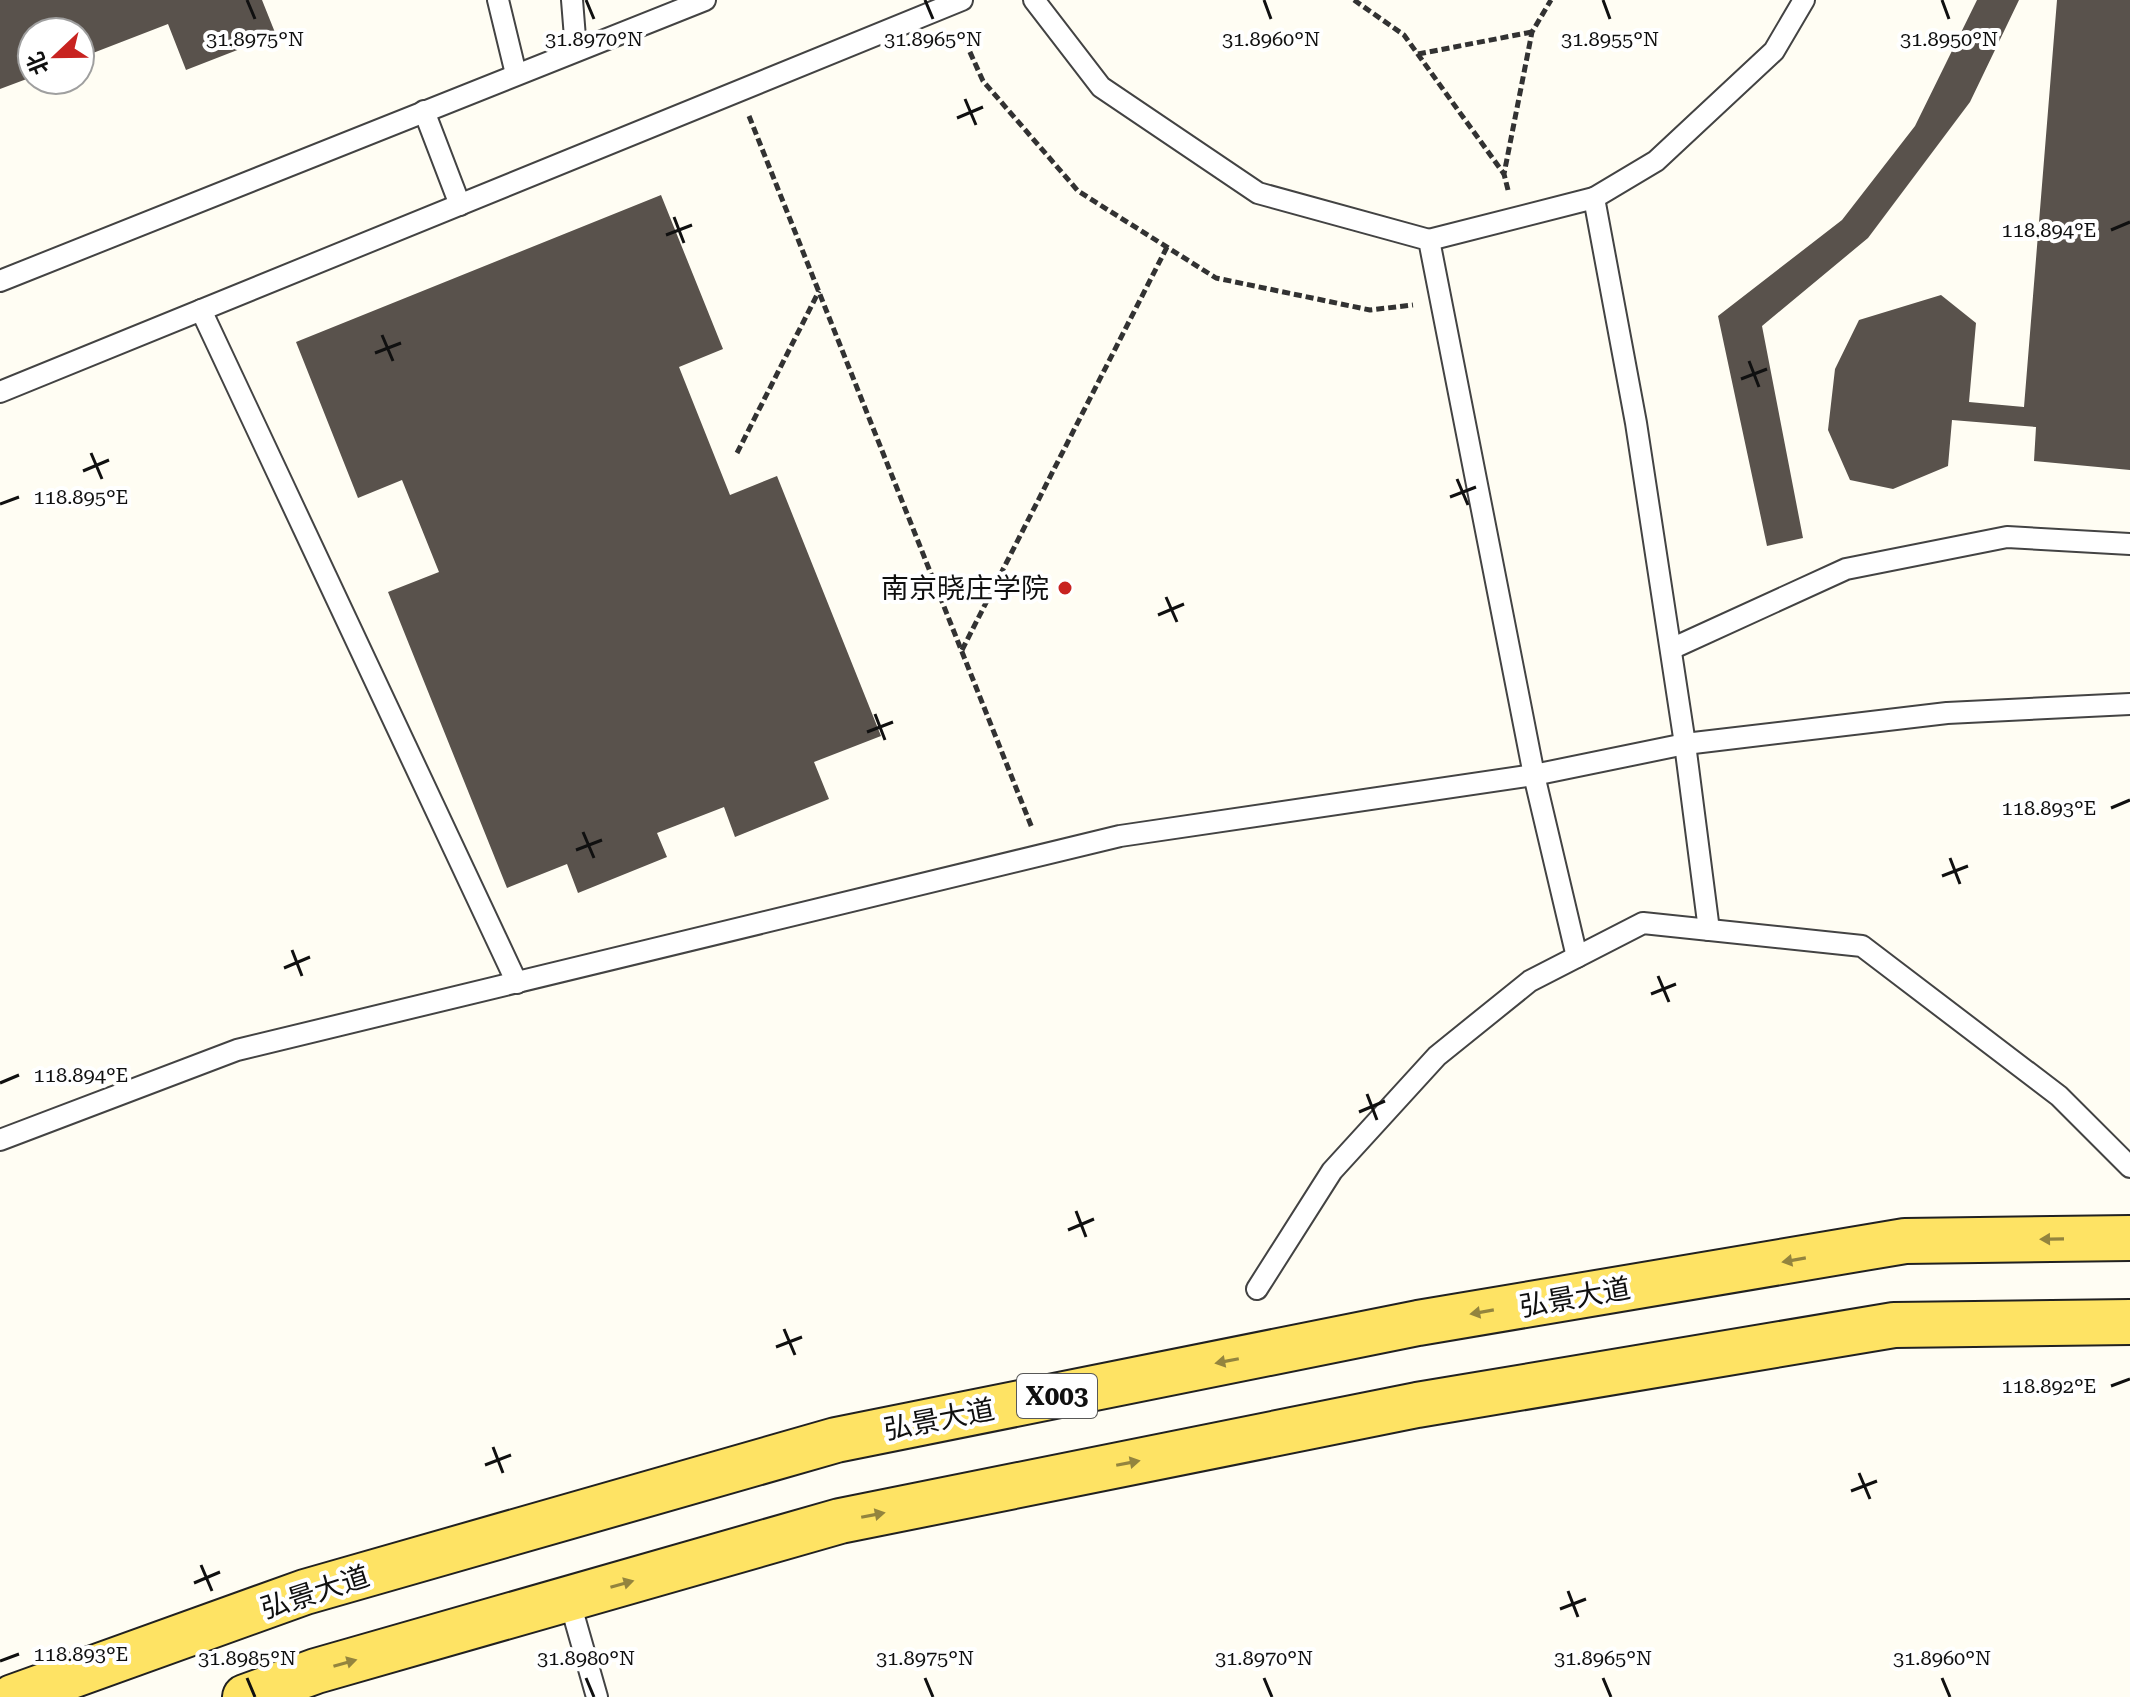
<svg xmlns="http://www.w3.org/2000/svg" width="2130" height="1697" viewBox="0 0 2130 1697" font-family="'Roboto Serif','Noto Sans SC',serif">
<rect width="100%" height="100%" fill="#fffdf3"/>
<g fill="#59524c">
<path d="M0,0H262L276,35L186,70L168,24L80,58V32H32V77L0,89Z"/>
<path d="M1977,0H2019L1970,102L1868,238L1762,326L1803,538L1767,546L1718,316L1842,220L1915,126Z"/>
<path d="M2057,0H2130V470L2034,461L2036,427L1952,420L1948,466L1893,489L1850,480L1828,430L1835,369L1859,320L1941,295L1976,323L1969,402L2024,407Z"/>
<path d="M661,195L723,349L679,367L730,495L777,476L881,736L814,762L829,799L735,837L724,807L657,833L667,857L578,893L567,864L507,888L388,592L439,572L402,480L358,498L296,342Z"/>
</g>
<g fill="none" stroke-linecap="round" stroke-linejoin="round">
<defs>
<g id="service">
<path d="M498,0L516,74"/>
<path d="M572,0L576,50"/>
<path d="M1034,0L1101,87L1258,193L1429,240L1534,775L1577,957"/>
<path d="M424,111L460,205"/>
<path d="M1429,240L1594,198"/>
<path d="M0,281L705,0"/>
<path d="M201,310L517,983"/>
<path d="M0,392L962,0"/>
<path d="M1671,649L1846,569L2007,537L2130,544"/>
<path d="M1709,930L1685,744L1636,423L1594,198L1656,161L1774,51L1804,0"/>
<path d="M0,1140L237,1050L1120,836L1534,775L1685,744L1947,713L2130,704"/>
<path d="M1257,1289L1332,1171L1437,1056L1530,981L1643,923L1862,946L2059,1096L2130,1167"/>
<path d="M569,1599L597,1697"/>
</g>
<g id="primary">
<path d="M13,1697L305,1592L836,1440L1418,1323L1905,1241L2130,1238"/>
<path d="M245,1697L316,1671L840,1521L1417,1405L1894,1325L2130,1322"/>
</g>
</defs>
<use href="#service" stroke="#434343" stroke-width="24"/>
<use href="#primary" stroke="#212121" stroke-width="48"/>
<g stroke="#323232" stroke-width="5" stroke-dasharray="8 4" stroke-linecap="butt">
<path d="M1354,0L1404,35L1504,174"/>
<path d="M960,30L983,81L1078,191L1216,278L1370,310L1413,305"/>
<path d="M1418,54L1532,32"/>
<path d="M749,116L1032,828"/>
<path d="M1508,190L1504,174L1532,32L1551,0"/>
<path d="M737,453L819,291"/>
<path d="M962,650L1167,247"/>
</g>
<use href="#service" stroke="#fff" stroke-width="20"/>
<use href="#primary" stroke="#fee364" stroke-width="44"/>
</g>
<defs><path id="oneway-solid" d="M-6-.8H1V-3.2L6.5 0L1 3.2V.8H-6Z" transform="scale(2)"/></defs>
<g fill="#93843e">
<use href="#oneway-solid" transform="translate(2052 1239) rotate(179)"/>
<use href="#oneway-solid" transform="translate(1794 1260) rotate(170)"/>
<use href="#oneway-solid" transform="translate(1482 1312) rotate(170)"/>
<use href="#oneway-solid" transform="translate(1227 1361) rotate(169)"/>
<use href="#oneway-solid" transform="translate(1128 1463) rotate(-11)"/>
<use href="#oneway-solid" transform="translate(873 1515) rotate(-11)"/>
<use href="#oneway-solid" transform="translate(622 1584) rotate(-16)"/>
<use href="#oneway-solid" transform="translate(345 1663) rotate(-16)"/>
</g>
<path fill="none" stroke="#101010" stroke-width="3" d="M247,0L255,19M586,0L594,19M925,0L933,19M1264,0L1271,19M1603,0L1610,19M1942,0L1949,19M965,99L976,125M957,118L983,107M674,217L684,243M2111,230L2130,222M666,235L692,225M382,335L393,361M375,353L401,343M1749,361L1759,387M1741,379L1767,369M91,453L102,479M83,471L109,460M1457,479L1468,505M1450,497L1476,487M0,504L19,497M1166,597L1177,622M1158,615L1184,604M875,714L885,740M867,732L893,722M2111,808L2130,800M583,832L594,858M576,850L602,840M1950,858L1960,884M1942,876L1968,866M292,950L302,976M284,968L310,957M1658,976L1669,1002M1651,994L1676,984M0,1083L19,1075M1367,1094L1377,1120M1359,1112L1385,1101M1076,1211L1086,1237M1068,1230L1094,1219M784,1329L795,1355M776,1347L802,1337M2111,1386L2130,1379M493,1447L503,1473M485,1465L511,1455M1859,1473L1870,1499M1851,1491L1877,1481M201,1565L212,1591M194,1583L220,1572M1568,1591L1578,1617M1560,1609L1586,1599M0,1661L19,1654M247,1678L255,1697M586,1678L594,1697M925,1678L933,1697M1264,1678L1272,1697M1603,1678L1611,1697M1942,1678L1950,1697"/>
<circle fill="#c82320" stroke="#fff" stroke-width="3" cx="1065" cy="588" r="8"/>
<g text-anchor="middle" stroke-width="8" stroke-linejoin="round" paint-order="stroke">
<rect fill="#fff" stroke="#585858" stroke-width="2" x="1017" y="1374" width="80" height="44" rx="6"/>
<g font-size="26" font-weight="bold" fill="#101010">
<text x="1057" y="1405">X003</text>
</g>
<g font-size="28" fill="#101010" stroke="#fff" text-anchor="end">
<text x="1049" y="598">南京晓庄学院</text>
</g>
<g font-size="28" fill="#101010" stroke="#fff">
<text transform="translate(1575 1297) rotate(-10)" y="10">弘景大道</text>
<text transform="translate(939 1419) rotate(-11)" y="10">弘景大道</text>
<text transform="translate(315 1592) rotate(-18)" y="10">弘景大道</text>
</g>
</g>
<g font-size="20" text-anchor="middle" fill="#101010" stroke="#fff" stroke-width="8" stroke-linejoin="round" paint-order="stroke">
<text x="255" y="46">31.8975°N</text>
<text x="594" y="46">31.8970°N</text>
<text x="1271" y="46">31.8960°N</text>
<text x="1610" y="46">31.8955°N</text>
<text x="1949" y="46">31.8950°N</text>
<text x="933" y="46">31.8965°N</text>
<text x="2049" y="237">118.894°E</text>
<text x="81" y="504">118.895°E</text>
<text x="2049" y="815">118.893°E</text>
<text x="81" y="1082">118.894°E</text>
<text x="2049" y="1393">118.892°E</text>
<text x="81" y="1661">118.893°E</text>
<text x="247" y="1665">31.8985°N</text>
<text x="586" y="1665">31.8980°N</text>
<text x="925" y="1665">31.8975°N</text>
<text x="1264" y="1665">31.8970°N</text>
<text x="1603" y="1665">31.8965°N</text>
<text x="1942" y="1665">31.8960°N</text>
</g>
<g transform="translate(56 56) rotate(248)"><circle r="38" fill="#ffffff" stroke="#9f9f9f" stroke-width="2"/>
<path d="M0-6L14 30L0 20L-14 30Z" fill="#c82320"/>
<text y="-12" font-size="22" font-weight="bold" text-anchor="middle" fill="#101010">北</text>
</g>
</svg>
